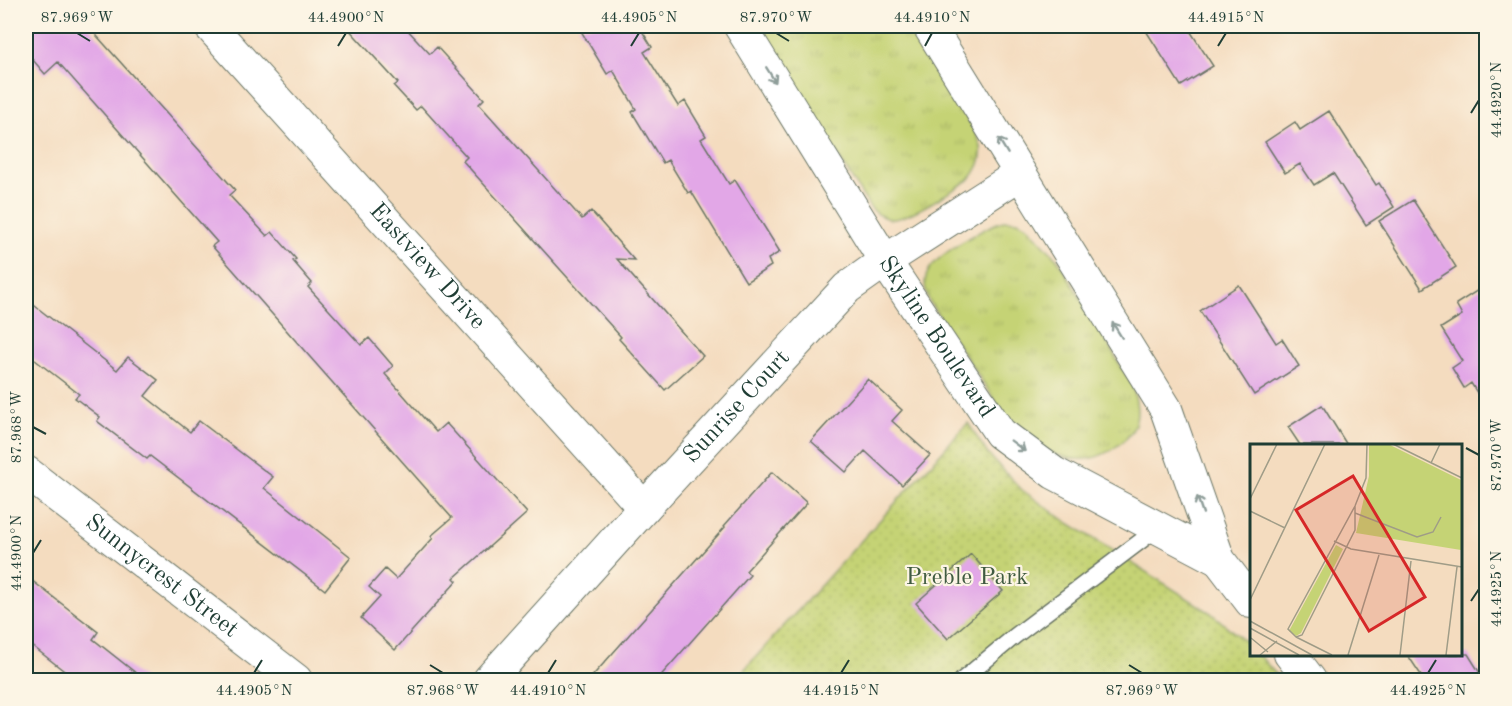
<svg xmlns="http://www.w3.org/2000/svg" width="1512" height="706" viewBox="0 0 1512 706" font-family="'Old Standard TT',serif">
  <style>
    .grass { fill: url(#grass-tufts); stroke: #728854; stroke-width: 1.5 }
    .park { fill: url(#park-dots); stroke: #728854; stroke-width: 1.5 }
    .building { fill: #e2a7e7 }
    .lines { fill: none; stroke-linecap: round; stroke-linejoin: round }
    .service-casing { stroke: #6a7565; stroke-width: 18 }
    .minor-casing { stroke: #6a7565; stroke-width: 34 }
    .service { stroke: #fff; stroke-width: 15 }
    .minor { stroke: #fff; stroke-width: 32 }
    .oneway { stroke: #8f9e9a }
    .ticks { fill: none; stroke: #1f3d34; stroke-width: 2 }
    .labels { text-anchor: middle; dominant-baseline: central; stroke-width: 4.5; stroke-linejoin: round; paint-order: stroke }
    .street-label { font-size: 24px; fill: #1f3d34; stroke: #fcf5e5 }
    .park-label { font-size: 24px; fill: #405b41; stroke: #fcf5e5 }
    .inset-road { fill: none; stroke: #9f9c87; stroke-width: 1.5 }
    .view { fill: #d62828; fill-opacity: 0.15; stroke: #d62828; stroke-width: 3 }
    .inset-edge { fill: none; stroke: #1f3d34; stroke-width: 3 }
    .neatline { fill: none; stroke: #1f3d34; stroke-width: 2 }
    .ticks-label { font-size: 15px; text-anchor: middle; fill: #1f3d34 }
  </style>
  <defs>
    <pattern id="grass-tufts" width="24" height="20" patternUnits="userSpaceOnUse" patternTransform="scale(1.5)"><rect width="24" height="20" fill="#c5d375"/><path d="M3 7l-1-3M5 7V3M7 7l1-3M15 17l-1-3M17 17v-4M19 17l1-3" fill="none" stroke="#a9b666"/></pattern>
    <pattern id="park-dots" width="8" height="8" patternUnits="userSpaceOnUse" patternTransform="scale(1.5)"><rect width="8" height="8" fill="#c5d375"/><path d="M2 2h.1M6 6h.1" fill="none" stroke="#a9b666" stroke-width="1.8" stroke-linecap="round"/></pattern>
  </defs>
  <rect width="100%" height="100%" fill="#fcf5e5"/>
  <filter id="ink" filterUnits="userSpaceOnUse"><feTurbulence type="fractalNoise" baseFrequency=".0167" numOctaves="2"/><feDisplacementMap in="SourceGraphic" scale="12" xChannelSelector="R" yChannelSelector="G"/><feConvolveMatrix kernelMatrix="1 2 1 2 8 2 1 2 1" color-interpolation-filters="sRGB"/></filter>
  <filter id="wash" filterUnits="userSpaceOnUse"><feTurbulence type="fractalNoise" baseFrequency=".008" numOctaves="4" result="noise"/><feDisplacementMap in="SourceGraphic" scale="24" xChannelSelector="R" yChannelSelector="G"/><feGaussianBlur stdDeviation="1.35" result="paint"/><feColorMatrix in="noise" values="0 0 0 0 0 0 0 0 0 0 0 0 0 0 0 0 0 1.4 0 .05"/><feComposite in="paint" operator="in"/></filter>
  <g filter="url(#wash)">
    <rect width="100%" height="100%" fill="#f4dcbf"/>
    <path class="grass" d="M758 26H912C930 55 949 83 965 113 970 124 978 135 981 147 983 160 977 171 969 180 952 190 911 218 893 219 883 219 876 213 869 206Z
      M1006 220 1018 221 1027 226 1058 260 1132 385C1139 407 1141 428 1121 443 1092 466 1068 463 1037 445 1031 442 1023 439 1018 434 1007 424 1000 407 992 396 971 364 950 333 929 301 926 292 923 283 927 274 934 255 987 226 1006 220Z"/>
    <path class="park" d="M968 423 987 453 1022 490 1067 522 1211 613 1250 646 1251 654H1258L1281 680H735Z"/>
    <g id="blocks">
      <path class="building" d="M26 26H88L235 190 229 195 267 236 272 232 296 259 293 261 312 283 308 287 361 345 369 338 393 366 385 374 436 432 446 423 527 513 454 578 457 581 395 650 361 618 380 597 369 587 385 569 396 579 433 538 431 536 452 518 212 246 217 242 58 62 45 74 26 52Z
        M346 26H404L430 54 437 47 484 99 479 104 582 219 591 211 634 260 617 259 703 356 665 390 619 339 621 337 463 161 467 157 421 106 416 110 394 86 398 83Z
        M578 26H639L652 47 644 52 678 106 685 101 706 136 701 139 729 184 735 180 780 252 768 259 771 266 746 282 691 191 688 193 668 160 663 163 632 112 636 109 613 70 607 74Z
        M1143 26H1187L1213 66 1181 86Z
        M1329 111 1376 185 1379 183 1394 207 1366 225 1333 173 1314 185 1300 164 1285 173 1265 142 1295 122 1300 130Z
        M1413 200 1456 267 1422 289 1379 221Z
        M1239 285 1276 343 1282 339 1299 366 1254 395 1200 311Z
        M1486 285V407L1471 383 1464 388 1452 368 1462 361 1441 328 1462 315 1456 304Z
        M26 299 117 370 128 357 158 380 145 396 190 432 199 421 273 477 264 488 351 557 325 590 150 456 147 459 97 421 100 417 75 398 79 394 26 353Z
        M868 379 902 410 892 421 930 455 902 485 865 451 846 472 811 441Z
        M1322 405 1347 445H1300L1288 427Z
        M772 472 807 503 746 571 750 575 656 681H588L725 527 724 526Z
        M971 554 1003 591 948 639 916 603Z
        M26 576 98 632 93 639 146 681H77L26 641Z
        M1407 654H1468L1485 681H1425Z"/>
    </g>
  </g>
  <g filter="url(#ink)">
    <use href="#blocks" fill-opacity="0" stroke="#6a7565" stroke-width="1.5"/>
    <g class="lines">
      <g class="service-casing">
        <path id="service" d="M962 680 1015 636 1158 528"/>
      </g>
      <g class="minor-casing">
        <g id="minor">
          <path id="s1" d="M210 26 644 508"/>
          <path id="s2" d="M740 26 885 261 1000 433 1054 473 1219 560"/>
          <path d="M929 26 1166 409 1219 560 1251 602"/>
          <path id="s3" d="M26 472 296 680"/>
          <path d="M1290 654 1310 680"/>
          <path id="s4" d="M489 680 644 508 847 288 885 261 1020 174"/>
        </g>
      </g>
      <use href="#service" class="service"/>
      <use href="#minor" class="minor"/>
    </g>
    <defs><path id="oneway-shaft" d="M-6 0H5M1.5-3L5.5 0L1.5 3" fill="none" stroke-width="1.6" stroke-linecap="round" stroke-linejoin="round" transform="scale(1.5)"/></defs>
    <g class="oneway">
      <use href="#oneway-shaft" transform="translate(771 75) rotate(58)"/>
      <use href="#oneway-shaft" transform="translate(1003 146) rotate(-121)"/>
      <use href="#oneway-shaft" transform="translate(1117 330) rotate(-122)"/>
      <use href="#oneway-shaft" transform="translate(1018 446) rotate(37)"/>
      <use href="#oneway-shaft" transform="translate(1200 505) rotate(-109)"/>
    </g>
  </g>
  <path class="ticks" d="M77 33 90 41M776 33 789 41M338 46 346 33M631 46 639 33M925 46 932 33M1218 46 1226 33M1471 113 1479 100M33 427 46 434M1466 448 1479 455M33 553 41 540M1471 601 1479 589M430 665 443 673M1129 665 1142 673M254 673 262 660M548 673 556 660M841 673 849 660M1428 673 1436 660"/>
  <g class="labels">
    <g class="street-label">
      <text stroke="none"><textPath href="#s1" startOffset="324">Eastview Drive</textPath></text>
      <text stroke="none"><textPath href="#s2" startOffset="368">Skyline Boulevard</textPath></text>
      <text stroke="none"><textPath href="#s4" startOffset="369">Sunrise Court</textPath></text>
      <text stroke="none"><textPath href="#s3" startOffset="171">Sunnycrest Street</textPath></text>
    </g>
    <g class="park-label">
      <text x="967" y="578">Preble Park</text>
    </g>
  </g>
  <g transform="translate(1250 444)">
    <rect width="212" height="212" fill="#f4dcbf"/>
    <path d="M86 101 93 105 51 189 46 192 39 187Z" fill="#c5d375"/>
    <path d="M119 0H138L211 36V106L106 89 119 32Z" fill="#c5d375"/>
    <path class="inset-road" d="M143 0 212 34M181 19 190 0M0 55 27 0M105 62V86L52 191 46 193 38 185 105 62 116 34 117 0M0 67 35 84M105 69 167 93 183 88 191 73M84 97 101 105 212 123M0 156 75 0M0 177 62 211M0 184 49 211M46 193 82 211M1 194 18 208M10 211 27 197M98 211 129 111M150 211 161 117M196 211 207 123"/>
    <path class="view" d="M103 32 175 153 119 187 46 66Z"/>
    <rect width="212" height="212" class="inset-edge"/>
  </g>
  <rect width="1512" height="706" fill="none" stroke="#fcf5e5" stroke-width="66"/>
  <rect x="33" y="33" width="1446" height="640" class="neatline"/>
  <g class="ticks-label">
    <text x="77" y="22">87.969°W</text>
    <text x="346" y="22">44.4900°N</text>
    <text x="639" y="22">44.4905°N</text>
    <text x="776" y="22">87.970°W</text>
    <text x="932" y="22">44.4910°N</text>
    <text x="1226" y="22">44.4915°N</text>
    <text transform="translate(1496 100) rotate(-90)" y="5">44.4920°N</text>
    <text transform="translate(16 427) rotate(-90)" y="5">87.968°W</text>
    <text transform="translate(1496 455) rotate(-90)" y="5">87.970°W</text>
    <text transform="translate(16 553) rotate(-90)" y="5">44.4900°N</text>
    <text transform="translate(1496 589) rotate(-90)" y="5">44.4925°N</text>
    <text x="254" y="695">44.4905°N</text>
    <text x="443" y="695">87.968°W</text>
    <text x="548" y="695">44.4910°N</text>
    <text x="841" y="695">44.4915°N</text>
    <text x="1142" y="695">87.969°W</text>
    <text x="1428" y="695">44.4925°N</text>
  </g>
</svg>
